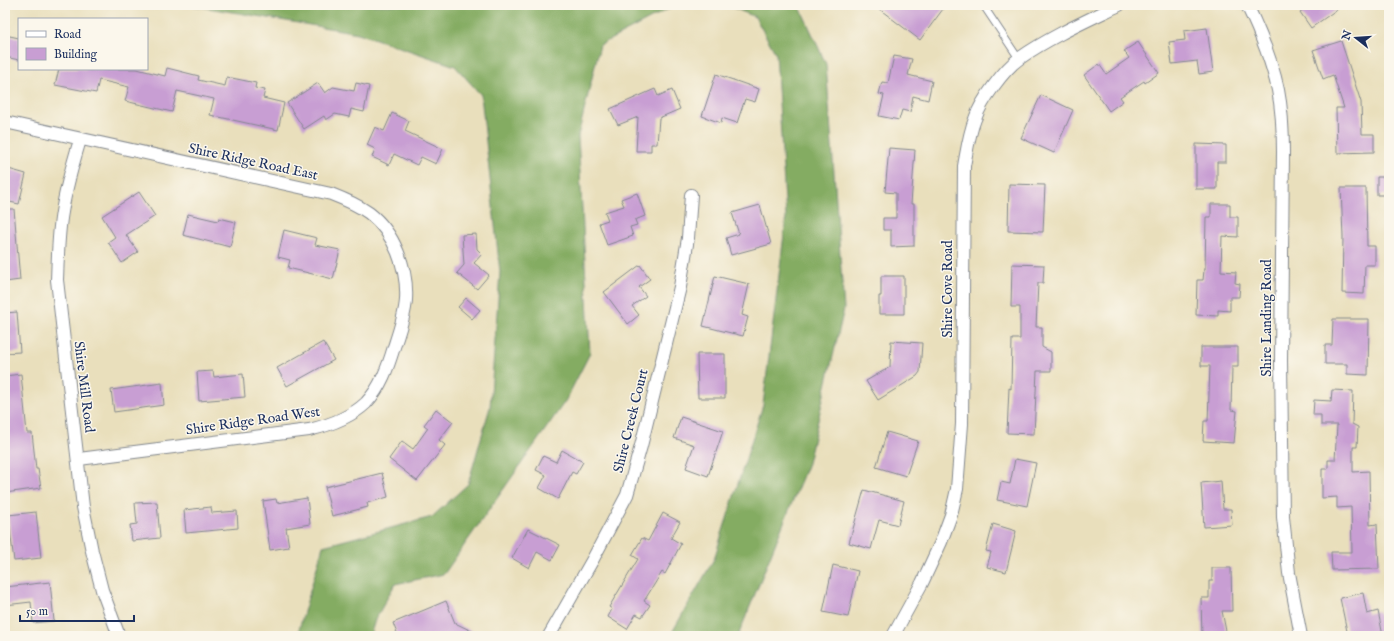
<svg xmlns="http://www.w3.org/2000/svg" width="1394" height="641" viewBox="0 0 1394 641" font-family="'IM FELL English',serif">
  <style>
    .forest { fill: #84ac62; stroke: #506e60 }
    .building { fill: #c89ed3 }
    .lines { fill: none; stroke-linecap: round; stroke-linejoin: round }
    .service-casing { stroke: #82878d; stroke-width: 8 }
    .minor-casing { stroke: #82878d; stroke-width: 14 }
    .service { stroke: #fff; stroke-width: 6 }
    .minor { stroke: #fff; stroke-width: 12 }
    .labels { text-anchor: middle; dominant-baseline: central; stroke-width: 3; stroke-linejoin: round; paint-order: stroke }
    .street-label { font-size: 14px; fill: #1b2f5e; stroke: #fbf7ec }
  </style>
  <rect width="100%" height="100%" fill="#fbf7ec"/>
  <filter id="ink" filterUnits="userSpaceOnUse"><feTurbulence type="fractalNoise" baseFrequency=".025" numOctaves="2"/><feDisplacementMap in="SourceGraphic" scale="8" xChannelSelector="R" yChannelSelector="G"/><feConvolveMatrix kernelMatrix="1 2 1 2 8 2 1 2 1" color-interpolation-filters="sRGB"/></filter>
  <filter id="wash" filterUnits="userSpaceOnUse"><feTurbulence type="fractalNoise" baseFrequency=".012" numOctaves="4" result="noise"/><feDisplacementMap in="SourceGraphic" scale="16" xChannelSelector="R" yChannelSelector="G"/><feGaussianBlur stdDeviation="0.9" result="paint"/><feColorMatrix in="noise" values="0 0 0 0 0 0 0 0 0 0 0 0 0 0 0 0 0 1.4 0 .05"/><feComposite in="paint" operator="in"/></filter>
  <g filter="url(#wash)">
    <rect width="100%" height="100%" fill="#e9dfbc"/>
    <path class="forest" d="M190 5H676L600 45 578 136 590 353 566 400 444 574 395 584 375 620 370 636H297L323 546 432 517 468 484 490 407 500 272 481 95 455 66 358 33Z
      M727 5H799L826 64 844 309 808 463 738 636H670L714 559 763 405 786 218 776 54 755 17Z"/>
    <g id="blocks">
      <path class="building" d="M874 5H946L920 40Z
        M1309 5H1343L1311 28 1300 12Z
        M1207 28 1213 72 1199 74 1197 61 1172 64 1169 42 1185 40 1184 31Z
        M5 35 19 38V60L5 57Z
        M1341 41 1361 102 1362 134H1374V152L1337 153 1336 108H1344L1333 75 1323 79 1313 50Z
        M1138 42 1159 73 1145 83 1144 81 1120 97 1123 101 1109 111 1084 75 1099 64 1106 74 1129 58 1124 51Z
        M894 56 912 59 908 75 932 81 928 100 913 96 910 112 902 110 899 120 879 116 884 95 879 94 882 82 888 83Z
        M167 68 199 76 198 80 225 86 227 77 256 83 255 88 265 90 263 98 284 103 278 130 210 115 214 99 177 91 172 112 125 101 129 87 99 80 96 93 55 85 59 69H137L165 76Z
        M716 74 759 89 755 102 745 99 737 123 722 118 721 123 702 116Z
        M318 83 325 93 333 87 354 91 356 83 369 86 364 112 351 109 349 117 335 114 326 120 324 116 304 129 287 103Z
        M655 89 658 96 672 90 680 109 659 118 657 144H651V151H636L638 117 618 125 610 109Z
        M1041 95 1073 110 1054 153 1021 138Z
        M392 113 409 121 405 131 443 149 436 164 421 157 417 165 394 154 389 165 372 157 375 149 367 145 375 127 384 131Z
        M1196 144 1226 145V162H1217V189H1196Z
        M889 148 915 150 911 204H914V246L891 247V230H883V218H896V193L885 192Z
        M5 168 26 174 19 204 5 201Z
        M1377 177H1389V195H1377Z
        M1009 184 1045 185 1043 232 1008 231Z
        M1341 188H1366L1367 246H1375V265H1365L1364 294 1342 293 1343 237Z
        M139 192 155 216 126 235 138 252 122 263 108 242 115 237 102 216Z
        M637 193 645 216 635 220 637 225 630 227 633 236 607 245 599 223 608 220 605 212 624 206 621 199Z
        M1211 204H1230V217H1238V237L1222 236 1221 271 1236 272 1235 283 1240 284 1239 297H1230V311L1218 310V316L1196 315 1197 280H1203L1204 270H1205L1206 217H1211Z
        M760 205 771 244 731 255 726 238 739 234 732 213Z
        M5 209H14L20 280 5 282Z
        M188 214 218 221 219 218 236 222 230 247 183 235Z
        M284 230 317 238 315 245 340 250 333 279 288 268 290 260 278 257Z
        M476 234 477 249 482 254 474 263 489 275 477 289 457 273 464 265 462 235Z
        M1012 264 1044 265 1043 283H1038L1036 327H1042V347L1051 352V371H1037L1034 434 1007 433 1009 388 1011 389 1012 339H1020V307H1011Z
        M640 265 650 279 639 287 646 296 632 306 639 315 628 324 604 292Z
        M715 276 749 284 742 315 748 317 743 336 703 326Z
        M881 276H904V314H879V296H881Z
        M466 298 480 310 472 319 458 307Z
        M17 312 20 352 5 353V313Z
        M1333 319H1369L1368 375 1347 374V364H1325V345H1332Z
        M891 341 922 343 920 372 917 376 878 400 866 381 890 367Z
        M323 342 334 360 287 386 277 368Z
        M1201 347H1238V367H1232L1231 410 1237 411 1234 443 1203 441 1204 421H1208L1210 366H1201Z
        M697 354H725V398H698Z
        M213 371 214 377 243 374 245 397 199 401 197 372Z
        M21 374 27 433H32L36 469H38L41 488 5 493V376Z
        M162 383 164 405 114 412 111 390Z
        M1332 390 1353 391 1352 424 1358 427 1357 447H1353V472L1369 471 1370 525 1377 524 1379 569 1332 570 1331 552H1352L1351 507 1337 508V497L1322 498V469H1328V460H1335L1337 425H1321V415H1313L1314 400 1331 401Z
        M436 409 453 422 439 440 445 445 417 481 389 459 402 441 413 449 428 428 424 425Z
        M681 417 723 431 708 476 686 468 694 445 674 438Z
        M887 432 918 441 906 476 876 467Z
        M562 450 583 462 576 474 572 472 558 499 539 488 546 475 536 470 543 456 556 462Z
        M1015 459 1036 463 1027 506 997 500 1001 482 1010 484Z
        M382 473 388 497 367 503 368 507 332 516 325 487Z
        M1221 481 1223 509H1231L1232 525 1204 527 1201 483Z
        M864 490 904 501 898 525 879 520 871 549 849 543Z
        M307 498 310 524 286 528 289 547 270 550 263 501 276 499 277 503Z
        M157 502 160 538 132 541 130 525 137 524 135 503Z
        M211 507 212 513 237 511 238 528 186 533 184 510Z
        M36 512 41 558 14 561 8 515Z
        M663 513 680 522 671 538 681 544 665 574 662 572 644 601 650 605 642 617 636 614 627 629 608 617 612 609 609 607 638 559 632 555 642 538 648 541Z
        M993 524 1016 531 1006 572 987 567 991 552 986 551Z
        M528 529 560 545 552 560 537 552 529 568 512 558Z
        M833 565 858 571 848 617 823 612Z
        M1212 568H1231L1232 611H1222L1227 636H1202L1201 598H1209V581H1212Z
        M50 582 54 621 33 623 31 602 5 605V587Z
        M1363 593 1367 614 1378 611 1383 636H1348L1340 598Z
        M446 601 455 623 482 636H398L393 623Z"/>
    </g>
  </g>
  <g filter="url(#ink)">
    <use href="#blocks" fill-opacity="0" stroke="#82878d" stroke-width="1"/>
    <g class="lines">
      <g class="service-casing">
        <path id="service" d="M983 5 1019 59"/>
      </g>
      <g class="minor-casing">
        <path id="minor" d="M1247 5C1260 32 1272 61 1278 90 1282 110 1283 131 1283 152L1281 360 1283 517 1289 573 1301 636
          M5 122 331 194C344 199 358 205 369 213 394 232 408 269 406 300 405 315 399 332 394 347 388 367 381 387 366 403 350 418 330 425 309 430L79 459
          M80 140C73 163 66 187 62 212 58 234 58 257 57 280L83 507 92 551 102 590 119 636
          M549 636 593 559 627 495 641 446 680 287 688 238 691 195
          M893 636 922 583 941 542 951 515 957 489 962 424 964 166C967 150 969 134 975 119 981 101 1004 69 1020 58 1050 37 1086 21 1119 5"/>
      </g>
      <use href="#service" class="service"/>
      <use href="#minor" class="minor"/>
    </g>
  </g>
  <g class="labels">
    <g class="street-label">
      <text transform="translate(253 162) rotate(12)">Shire Ridge Road East</text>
      <text transform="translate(948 289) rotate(-90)">Shire Cove Road</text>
      <text transform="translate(1267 318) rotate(-90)">Shire Landing Road</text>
      <text transform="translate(84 387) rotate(83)">Shire Mill Road</text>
      <text transform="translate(253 421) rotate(-8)">Shire Ridge Road West</text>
      <text transform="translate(631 421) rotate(-76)">Shire Creek Court</text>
    </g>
  </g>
  <rect width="1394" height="641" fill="none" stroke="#fbf7ec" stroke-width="20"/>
  <rect x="18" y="18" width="130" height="52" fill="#fbf7ec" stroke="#a1a7b3"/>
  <rect x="26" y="31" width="20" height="6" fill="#ffffff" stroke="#a1a7b3"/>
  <text x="54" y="38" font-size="12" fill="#1b2f5e">Road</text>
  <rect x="26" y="48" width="20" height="12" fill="#c89ed3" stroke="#a1a7b3"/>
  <text x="54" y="58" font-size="12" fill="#1b2f5e">Building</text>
  <g transform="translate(1356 38) rotate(287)" stroke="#fbf7ec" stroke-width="3" paint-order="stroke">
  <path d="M0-3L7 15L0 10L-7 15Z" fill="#1b2f5e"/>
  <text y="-6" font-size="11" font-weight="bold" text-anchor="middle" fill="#1b2f5e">N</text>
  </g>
  <path d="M20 615v6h114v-6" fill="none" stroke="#1b2f5e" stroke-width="2"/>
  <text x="26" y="615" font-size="12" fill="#1b2f5e" stroke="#fbf7ec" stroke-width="3" paint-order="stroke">50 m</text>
</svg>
